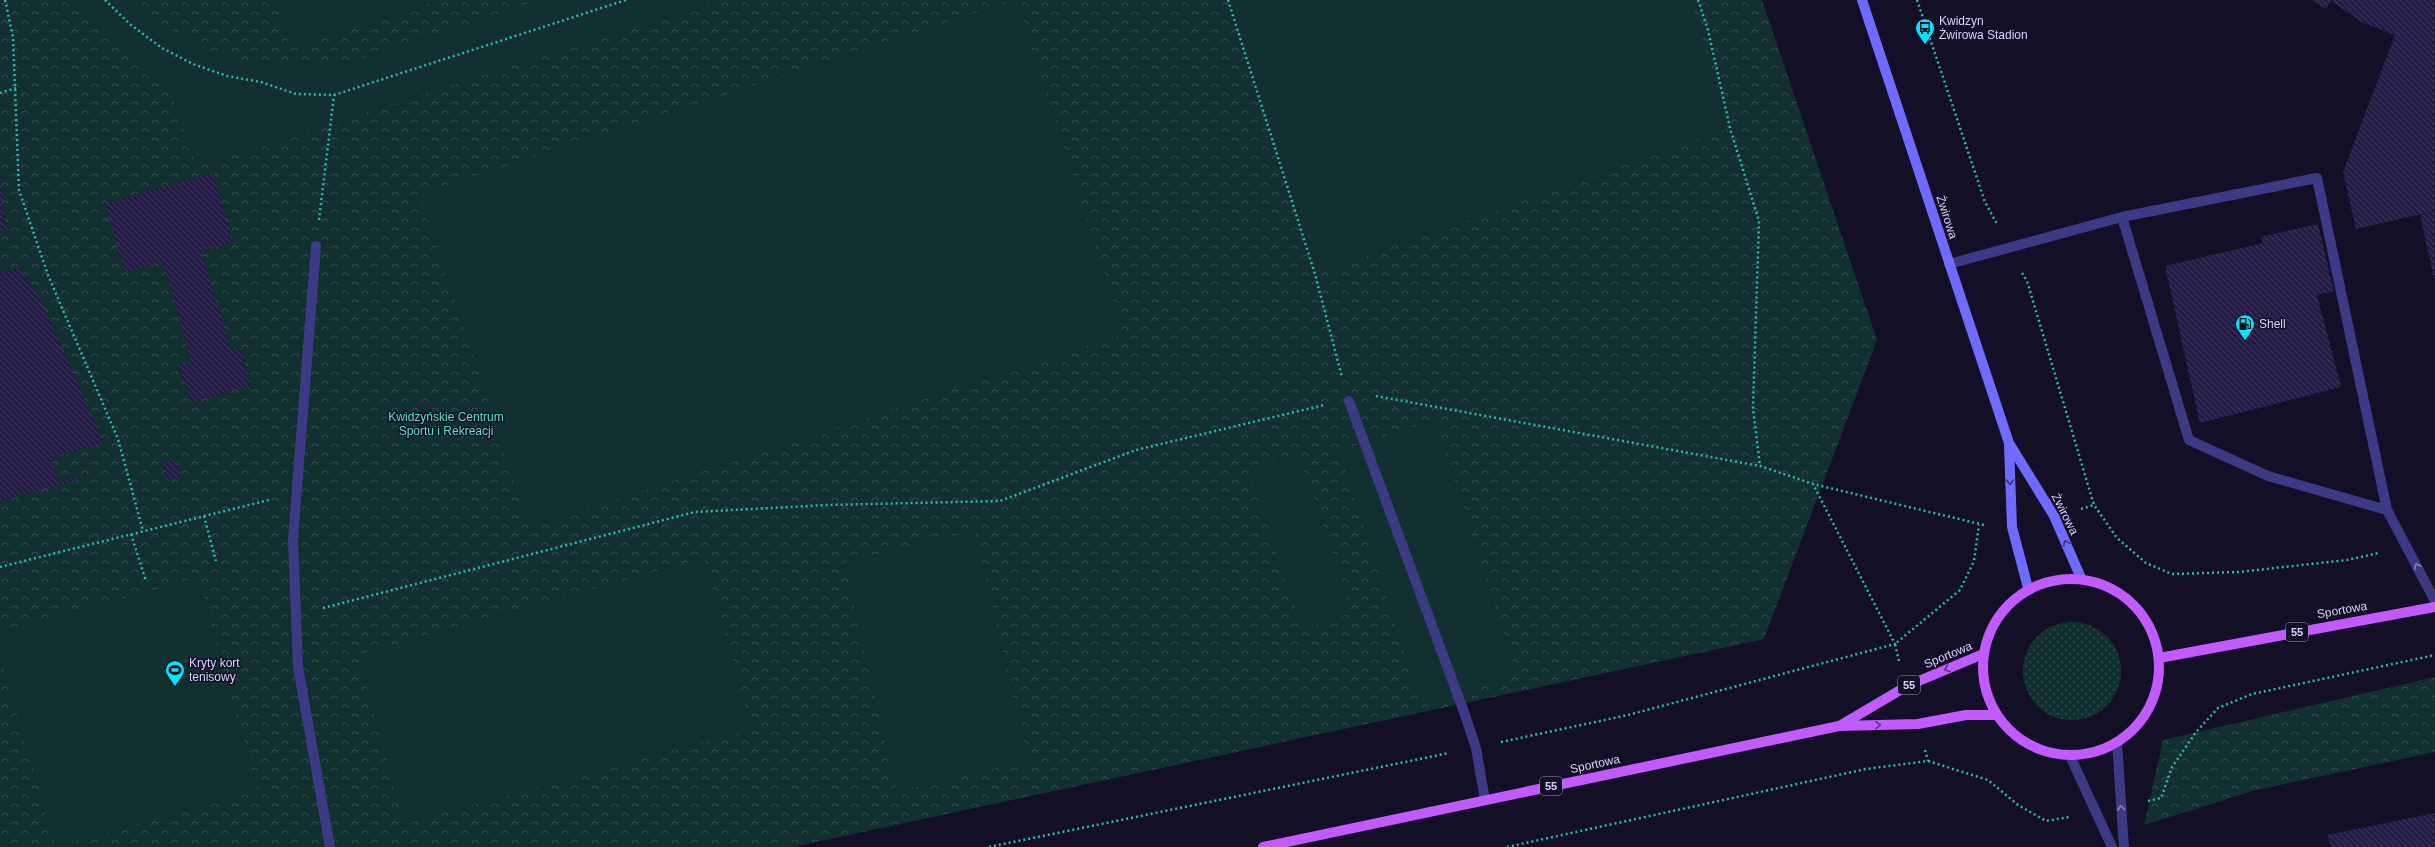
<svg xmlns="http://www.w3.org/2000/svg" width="2435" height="847" viewBox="0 0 2435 847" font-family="Helvetica,sans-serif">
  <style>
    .grass { fill: url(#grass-dots) }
    .forest { fill: url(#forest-crowns) }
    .pitch { fill: #12302f }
    .building { fill: url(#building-back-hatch) }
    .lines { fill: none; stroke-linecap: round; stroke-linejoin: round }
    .path { stroke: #2fb8b0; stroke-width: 2.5; stroke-dasharray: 2 3; stroke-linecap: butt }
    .lane { stroke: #3d3a85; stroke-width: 10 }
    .street { stroke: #3d3a85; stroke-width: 10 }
    .secondary { stroke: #6f6bff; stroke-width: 10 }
    .primary { stroke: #c25bff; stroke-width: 10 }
    .oneway { stroke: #38347d }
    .oneway2 { stroke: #837fbc }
    .oneway3 { stroke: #623188 }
    .labels { text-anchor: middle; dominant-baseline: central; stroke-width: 3; stroke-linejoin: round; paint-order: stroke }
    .shield { fill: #130f26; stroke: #9e99be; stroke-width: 1 }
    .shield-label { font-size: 11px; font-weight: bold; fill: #d9d4ff }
    .poi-label { font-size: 12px; fill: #d9d4ff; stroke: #130f26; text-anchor: start }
    .street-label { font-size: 12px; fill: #d9d4ff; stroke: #130f26 }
    .park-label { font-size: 12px; fill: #5fe0c0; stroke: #130f26 }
  </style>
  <defs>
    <pattern id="grass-dots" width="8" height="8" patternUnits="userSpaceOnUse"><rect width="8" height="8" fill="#12302f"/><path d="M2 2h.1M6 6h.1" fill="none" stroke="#344d4e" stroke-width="1.8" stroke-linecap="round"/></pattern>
    <pattern id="forest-crowns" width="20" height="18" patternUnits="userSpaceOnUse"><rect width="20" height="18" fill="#12302f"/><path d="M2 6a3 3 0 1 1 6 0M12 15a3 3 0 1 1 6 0" fill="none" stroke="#344d4e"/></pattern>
    <pattern id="building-back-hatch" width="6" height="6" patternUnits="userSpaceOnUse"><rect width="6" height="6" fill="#241b47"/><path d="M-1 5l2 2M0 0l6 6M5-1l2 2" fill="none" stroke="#433b63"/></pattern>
  </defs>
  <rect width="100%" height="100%" fill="#130f26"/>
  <path class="grass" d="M2023 671a49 49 0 1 1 98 0a49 49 0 1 1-98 0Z"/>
  <path class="forest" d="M0 0H1762L1877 340 1764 639 793 847H0Z
    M2435 677V752L2256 790 2144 825 2163 740Z"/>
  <path class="pitch" d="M75 0H134L150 16 205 50 261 66 361 59 540 0H722L196 166 167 80 132 61 80 8Z
    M274 0H440L290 49Z
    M1016 0 1124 334 529 528 420 194Z
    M1228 0H1690L1730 128 1315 274Z
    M1435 420 1517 675 1421 705 1339 451Z
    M1299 454 1352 613 1303 630 1249 471Z
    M975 531 1028 761 897 791 844 562Z
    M704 558 752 729 404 824 358 655Z
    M198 578 258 791 56 847 0 657V632Z"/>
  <path class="building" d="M2311 0H2435V211L2356 229 2343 172 2395 35 2361 22 2331 1 2326 9Z
    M213 173 233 242 201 251 231 350 241 347 251 385 190 403 179 365 191 361 163 262 125 273 105 204Z
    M0 182 5 201 1 202 8 230 0 232Z
    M2435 211V278H2434L2420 215Z
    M2318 224 2334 291 2317 295 2341 387 2200 423 2165 266 2263 243 2261 237Z
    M19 268 41 300 104 443 51 458 58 482 81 476 82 479 0 501V273Z
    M176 460 181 478 167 481 162 463Z
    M2435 813V847H2331L2327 835Z"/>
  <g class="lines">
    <path class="path" d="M5 0 13 37 19 190 48 275 118 439 143 531
      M105 0 131 25 162 48 193 64 227 76 261 82 296 94 334 95 626 0
      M1228 0 1315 274 1342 377
      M1698 0 1708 30 1730 128 1759 221 1753 408 1760 466
      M1917 0 1985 202 1997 224
      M0 93 16 88
      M319 220 334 95
      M2022 273 2027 281 2094 505 2117 538 2146 563 2172 574 2239 572 2347 560 2379 553
      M1376 396 1760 466 1813 484 1984 525
      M2081 509 2094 505
      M204 516 216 561
      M131 534 146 581
      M0 567 269 500
      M323 608 695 512 827 505 1000 501 1136 450 1324 405
      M1899 661 1895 644 1960 590 1974 561 1979 525
      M1501 742 1628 715 1895 644 1813 484
      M1925 750 1928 761
      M2148 801 2161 798 2172 767 2197 731 2218 708 2252 694 2435 655
      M989 847 1449 753
      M1507 847 1866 769 1928 761 1988 780 2018 805 2046 821 2069 817"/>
    <path class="lane" d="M2122 217 2317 178 2387 510 2435 601
      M316 246 293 539 298 667 330 847
      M1949 264 2122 217 2189 440 2268 476 2387 510
      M1349 401 1464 712 1476 748 1485 800"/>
    <path class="street" d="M2117 743 2124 847
      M2070 756 2112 847"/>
    <path class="secondary" d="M1862 0 2009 443 2054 516 2081 578
      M2009 445 2012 527 2028 588"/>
    <path class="primary" d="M1983 667a88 88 0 1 1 176 0a88 88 0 1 1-176 0Z
      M2159 658 2435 607
      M1841 725 1907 686 1983 654
      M1263 847 1839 726 1918 724 1966 715H1996"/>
  </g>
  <defs><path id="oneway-chevron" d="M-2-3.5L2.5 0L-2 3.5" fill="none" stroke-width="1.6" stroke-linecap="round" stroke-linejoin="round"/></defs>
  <g class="oneway">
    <use href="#oneway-chevron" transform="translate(2010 482) rotate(88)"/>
    <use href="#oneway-chevron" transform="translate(2066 543) rotate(-114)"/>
  </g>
  <g class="oneway2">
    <use href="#oneway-chevron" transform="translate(2417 566) rotate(-118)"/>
    <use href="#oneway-chevron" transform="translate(2121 808) rotate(-94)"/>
  </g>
  <g class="oneway3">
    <use href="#oneway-chevron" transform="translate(1947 669) rotate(157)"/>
    <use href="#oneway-chevron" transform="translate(1878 725) rotate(-1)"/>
  </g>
  <defs>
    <g id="bus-pin" transform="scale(1)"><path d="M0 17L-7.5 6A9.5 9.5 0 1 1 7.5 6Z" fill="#00e5ff" stroke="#130f26"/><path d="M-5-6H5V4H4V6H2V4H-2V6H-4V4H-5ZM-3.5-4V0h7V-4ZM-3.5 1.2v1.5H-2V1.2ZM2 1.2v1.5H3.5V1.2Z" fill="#111"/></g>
    <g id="fuel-pin" transform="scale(1)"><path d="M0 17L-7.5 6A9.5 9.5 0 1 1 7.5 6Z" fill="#00e5ff" stroke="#130f26"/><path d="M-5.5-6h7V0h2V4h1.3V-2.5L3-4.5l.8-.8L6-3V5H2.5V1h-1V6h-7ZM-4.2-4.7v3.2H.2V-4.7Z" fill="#111"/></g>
    <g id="stadium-pin" transform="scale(1)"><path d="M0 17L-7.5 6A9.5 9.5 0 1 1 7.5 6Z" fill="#00e5ff" stroke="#130f26"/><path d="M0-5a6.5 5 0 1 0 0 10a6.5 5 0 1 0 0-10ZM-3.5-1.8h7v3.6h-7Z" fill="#111"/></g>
  </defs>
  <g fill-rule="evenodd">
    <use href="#bus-pin" x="1925" y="28"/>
    <use href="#fuel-pin" x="2245" y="324"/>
    <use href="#stadium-pin" x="175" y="670"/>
  </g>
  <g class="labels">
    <g class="shield">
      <rect x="2286" y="623" width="22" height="18" rx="3"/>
      <rect x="1898" y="676" width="22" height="18" rx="3"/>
      <rect x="1540" y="777" width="22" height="18" rx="3"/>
    </g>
    <g class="shield-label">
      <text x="2297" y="632">55</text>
      <text x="1909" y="685">55</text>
      <text x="1551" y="786">55</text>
    </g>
    <g class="poi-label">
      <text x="1939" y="21">Kwidzyn<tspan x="1939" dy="14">Żwirowa Stadion</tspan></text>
      <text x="2259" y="324">Shell</text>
      <text x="189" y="663">Kryty kort<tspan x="189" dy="14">tenisowy</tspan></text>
    </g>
    <g class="street-label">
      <text transform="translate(1947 217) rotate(72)">Żwirowa</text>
      <text transform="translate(2065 514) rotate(63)">Żwirowa</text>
      <text transform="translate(2342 610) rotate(-10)">Sportowa</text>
      <text transform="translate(1948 655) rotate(-23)">Sportowa</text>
      <text transform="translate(1595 764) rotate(-12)">Sportowa</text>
    </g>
    <g class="park-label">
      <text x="446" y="417">Kwidzyńskie Centrum<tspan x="446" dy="14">Sportu i Rekreacji</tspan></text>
    </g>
  </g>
</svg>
